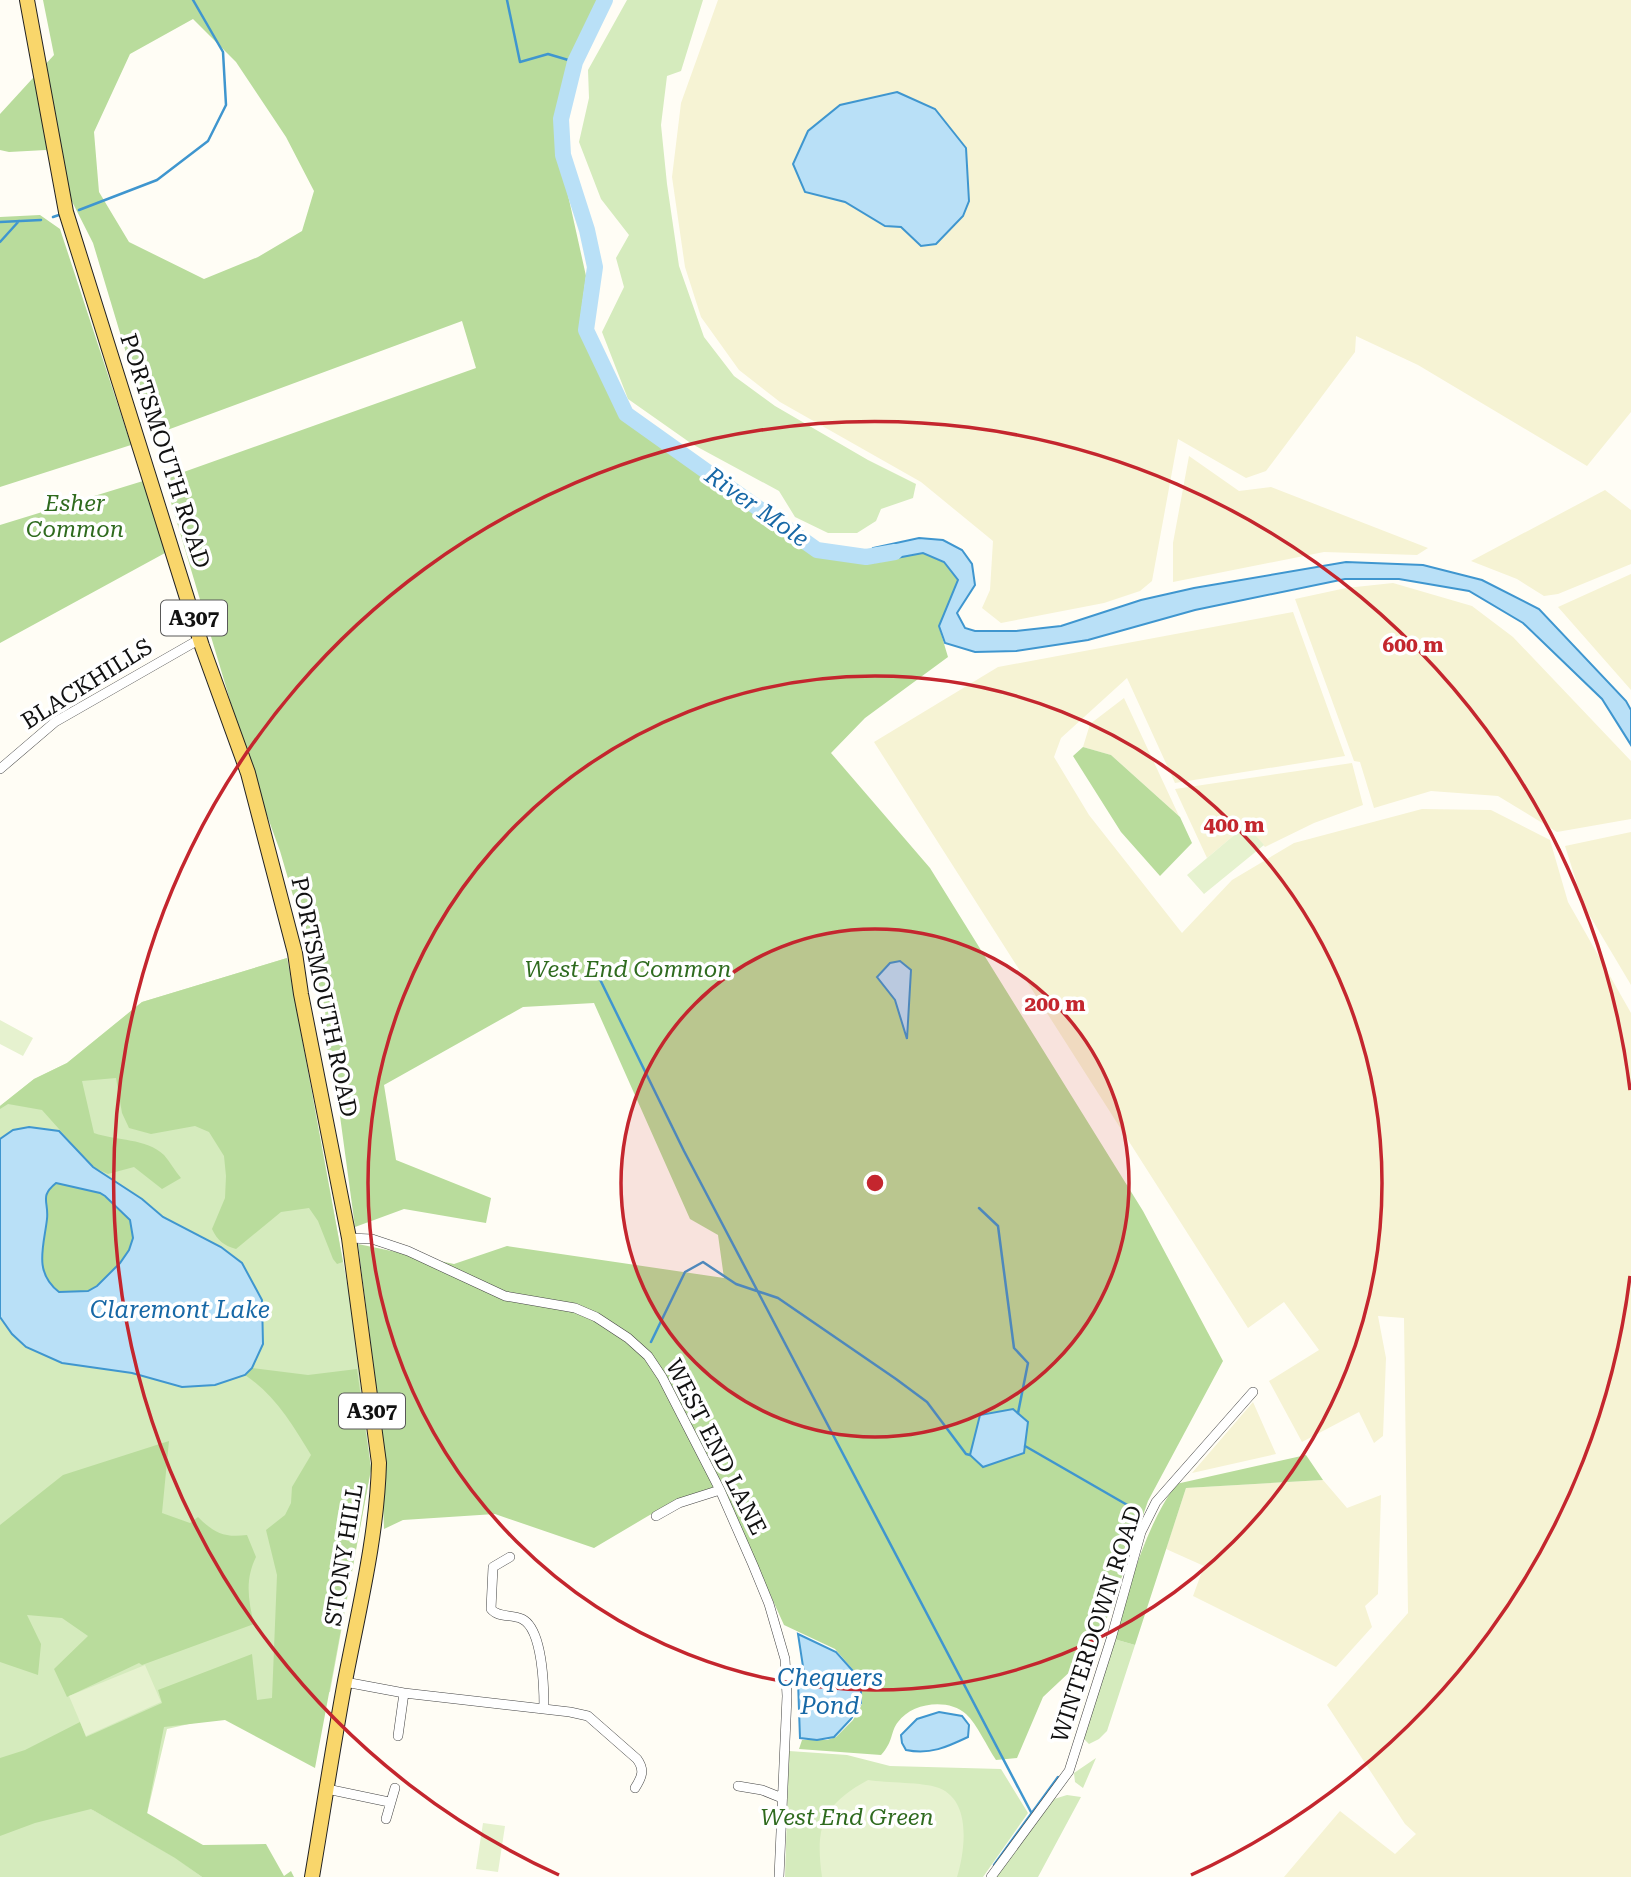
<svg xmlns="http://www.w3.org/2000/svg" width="1631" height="1877" viewBox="0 0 1631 1877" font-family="'Roboto Serif',serif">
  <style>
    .farmland { fill: #f6f3d4 }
    .green { fill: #d5ebbd }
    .forest { fill: #b9dc9c; fill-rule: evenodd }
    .pitch { fill: #e6f2cf }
    .water { fill: #b9e0f7; stroke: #3f96cf; stroke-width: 2; fill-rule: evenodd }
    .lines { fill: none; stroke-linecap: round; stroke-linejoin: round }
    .stream { stroke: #3f96cf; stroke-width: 2.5 }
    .river { stroke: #b9e0f7; stroke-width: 16 }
    .street-casing { stroke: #444; stroke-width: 10 }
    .primary-casing { stroke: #222; stroke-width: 16 }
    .street { stroke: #fff; stroke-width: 9 }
    .primary { stroke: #f9d66b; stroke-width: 14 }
    .ring { fill: none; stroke: #c4262e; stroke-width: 3.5 }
    .labels { text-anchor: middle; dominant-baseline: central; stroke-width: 7; stroke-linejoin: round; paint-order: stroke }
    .shield { fill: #fff; stroke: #585858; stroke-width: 2 }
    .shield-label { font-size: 21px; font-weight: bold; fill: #111 }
    .street-label { font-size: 23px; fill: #111; stroke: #fff }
    .park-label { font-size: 23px; font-style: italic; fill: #2f6b1f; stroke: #fff }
    .water-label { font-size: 24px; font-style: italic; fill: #1768a6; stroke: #fff }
    .centre { fill: #c4262e; stroke: #fff; stroke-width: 3.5 }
    .ring-label { font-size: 21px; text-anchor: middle; font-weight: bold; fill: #c4262e; stroke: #fff; stroke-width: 7; stroke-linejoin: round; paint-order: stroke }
  </style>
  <rect width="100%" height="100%" fill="#fffdf5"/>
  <path class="farmland" d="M718 0H1631V412L1587 466 1418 365 1356 336 1355 352 1266 471 1246 478 1178 439 1152 581 1140 591 1104 603 1001 623 982 608 990 590 993 541 921 482 780 402 739 370 701 317 685 267 672 177 681 103Z
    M1189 456 1239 491 1271 487 1428 548 1417 555 1324 552 1173 582V543Z
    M1605 490 1631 510V564L1558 594 1544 596 1517 579 1471 561Z
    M1631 574V690L1558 607Z
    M1393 583 1472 606 1513 637 1631 761V819L1557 832 1498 796 1431 791 1374 808 1360 762 1354 761 1295 599 1346 588Z
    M1293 612 1345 756 1175 783 1127 678 1061 738 1054 757 1089 815 1182 933 1232 880 1294 843 1422 809 1491 810 1550 840 1568 902 1631 1013V1877H1284L1340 1811 1395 1854 1416 1834 1405 1824 1327 1705 1408 1613 1404 1318 1378 1316 1386 1358 1383 1436 1374 1443 1359 1412 1302 1442 1269 1381 1319 1350 1284 1302 1248 1328 874 742 998 667Z
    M1124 698 1179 816 1111 755 1083 747 1090 724Z
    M1352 763 1363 805 1314 823 1265 847 1245 826 1207 858 1175 789Z
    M1631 832V985L1584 906 1565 846Z
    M1253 1402 1276 1454 1192 1473Z
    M1323 1480 1347 1508 1381 1495 1378 1594 1365 1606 1372 1627 1336 1667 1193 1596 1204 1566 1166 1549 1186 1488Z"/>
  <path class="green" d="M627 0H703L681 71 667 76 661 125 667 184 679 266 704 337 734 376 775 406 868 460 916 484 913 498 881 509 876 521 857 533H828L795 517 779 491 692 444 628 399 602 332 624 287 616 258 629 235 601 199 579 142 589 98 588 70Z
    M287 958 350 1299 371 1469 330 1692 167 1729 147 1814 93 1810 176 1858 202 1877H0V1106L34 1079 67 1063 142 1002Z
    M1114 1639 1135 1645 1107 1731 1099 1739 1089 1744 1083 1738Z
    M789 1751 847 1755 890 1766 1001 1769 1028 1813 983 1877H785Z
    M1096 1758 1083 1788 1075 1782 1074 1773Z
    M1067 1795 1081 1797 1038 1877H996L1054 1799Z"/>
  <path class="forest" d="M43 0H601L565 74 556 141 586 276 579 328 625 419 815 557 876 562 924 552 946 562 958 581 939 627 948 657 865 718 831 753 930 868 1143 1211 1223 1361 1148 1501 1110 1611 1092 1651 1043 1697 1017 1758 996 1760C987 1747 977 1724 966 1714 949 1698 912 1702 898 1722 890 1732 894 1741 881 1755L799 1749 802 1740H827L836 1737 853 1720 862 1704V1680L835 1649 784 1625 722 1488 670 1503 594 1548 495 1514 403 1520 384 1529 380 1416 358 1244 454 1264 507 1246 724 1278 718 1235 690 1219 594 1003 523 1007 384 1085 396 1160 491 1198 486 1223 404 1209 355 1227 340 1116 328 1060 325 1008 320 988 280 851 252 774 164 479 476 368 462 321 151 436 93 243 46 150 9 152 0 150V114L54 55ZM193 19 236 62 286 137 314 191 302 231 258 257 204 279 129 242 99 192 94 132 130 54Z
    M40 215 60 229 131 445 0 487V217Z
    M143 481 165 553 0 643V525Z
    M1083 747 1111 755 1180 817 1192 843 1160 876 1121 832 1073 756Z
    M287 958 343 1262 337 1264 333 1259 318 1221 309 1208 281 1212 236 1249C223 1245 218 1241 212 1229L225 1198 226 1176 224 1156 209 1132 195 1126 151 1134 129 1128 122 1113 116 1078 82 1081 94 1133C117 1141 146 1138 164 1155 170 1162 175 1171 181 1178L162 1189 134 1167 108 1174 93 1167 42 1110 8 1104 0 1109V1106L34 1079 67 1063 142 1002Z
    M56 1183 100 1193 105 1197 130 1220 133 1239 129 1250 120 1263 97 1286 88 1291 59 1292C33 1271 44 1246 47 1218 49 1201 39 1197 56 1183Z
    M252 1368 308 1375 357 1369 371 1469 315 1768 225 1720 164 1727 147 1813 203 1845 266 1844 284 1876 291 1871 294 1877H202L175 1858 91 1809 35 1823 0 1836V1758L25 1750 80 1722 86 1737 162 1703 158 1690 252 1654 257 1700 272 1698 277 1575 266 1530 285 1515 291 1503 292 1487 311 1455C293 1425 274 1394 245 1375Z
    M169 1441 162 1513 190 1523 198 1517C214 1533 224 1538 247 1535L256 1557C245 1579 248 1600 254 1624L142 1665 139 1663 67 1697 54 1669 88 1636 62 1618 27 1615 41 1644 38 1675 0 1662V1525L63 1475Z
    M1306 1455 1323 1480 1186 1488 1135 1645 1114 1639C1131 1583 1143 1532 1176 1484Z"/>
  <path class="pitch" d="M1246 825 1264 845 1204 894 1187 875Z
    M0 1020 33 1038 23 1056 0 1044Z
    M145 1665 161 1702 86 1736 69 1696Z
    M868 1780C886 1783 924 1782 939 1788 972 1801 965 1851 957 1877H822C815 1827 822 1805 868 1780Z
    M483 1823 505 1826 498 1872 476 1869Z"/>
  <path class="water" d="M897 92 935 109 966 148 969 201 963 216 936 244 921 246 901 227 885 226 845 202 805 192 793 164 808 131 840 105Z
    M919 538 943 540 962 550 972 564 975 585 957 613 965 628 975 631H1016L1061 626 1141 600 1194 588 1346 562 1423 565 1482 580 1539 609 1626 701 1631 710V745L1602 699 1523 623 1469 591 1399 579H1345L1195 610 1088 640 1016 651 975 652 945 643 939 626 958 580 944 562 923 553 875 562 873 548Z
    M900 961 911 970 907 1039 895 1000 877 977 890 963Z
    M29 1127 59 1131 93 1167 142 1199 163 1217 221 1247 242 1263 262 1300 263 1344 252 1368 245 1375 215 1385 182 1387 132 1373 62 1363 26 1347 12 1334 0 1317V1139L13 1130ZM56 1183 100 1193 105 1196 130 1220 133 1238 129 1250 120 1263 97 1286 88 1291 59 1292C33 1272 44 1246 47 1219 49 1201 39 1197 56 1183Z
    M1013 1409 1028 1422 1024 1453 983 1467 970 1455 980 1415Z
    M798 1634 836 1652 861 1680V1703L851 1719 834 1737 817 1740 800 1738 798 1681 804 1673Z
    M939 1712 962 1716 969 1725 968 1737C947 1747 930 1755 906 1750L902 1743 901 1735 917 1719Z"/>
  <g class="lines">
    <path class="stream" d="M507 0 520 62 548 54 575 62
      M79 210 157 180 208 141 226 105 223 52 193 0
      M53 217 59 215
      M0 222 41 220
      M0 242 19 221
      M591 961 684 1151 1031 1812
      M979 1208 998 1226 1014 1348 1028 1363 1018 1413
      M651 1342 685 1272 703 1262 736 1284 778 1298 896 1379 927 1402 966 1454 970 1455
      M1025 1446 1136 1510
      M994 1865 1058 1777"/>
    <path class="river" d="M605 0 575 62 561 119 563 155 587 230 595 267 586 330 626 414 817 550 866 557 895 552"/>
    <g class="street-casing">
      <path id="street" d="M0 769 55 722 200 639
        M349 1238 372 1239 408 1251 505 1296 575 1308 596 1317 628 1338 648 1356 662 1377 720 1490 753 1565 769 1604 785 1659 787 1696 779 1877
        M656 1516 679 1503 720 1490
        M510 1557 493 1567 491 1609C498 1618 512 1614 522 1619 543 1629 544 1689 544 1709
        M345 1682 404 1693 570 1712 588 1716 637 1759C645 1770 642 1777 635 1788
        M398 1736 404 1693
        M738 1786 762 1790 782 1798
        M327 1789 389 1802
        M386 1819 395 1788
        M991 1877 1069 1771 1111 1639 1141 1532 1156 1502 1253 1392"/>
    </g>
    <g class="primary-casing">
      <path id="primary" d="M27 0 66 212 202 646 248 773 295 953 301 994 349 1238 379 1463C377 1537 359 1608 345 1681 333 1746 323 1812 312 1877"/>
    </g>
    <use href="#street" class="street"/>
    <use href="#primary" class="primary"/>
  </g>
  <circle cx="875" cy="1183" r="254" fill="#c4262e" fill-opacity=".12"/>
  <g class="ring">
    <circle cx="875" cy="1183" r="254"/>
    <circle cx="875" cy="1183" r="507"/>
    <path d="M1630 1276A761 761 0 0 1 1191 1875M559 1875A761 761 0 1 1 1630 1090"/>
  </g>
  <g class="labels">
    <g class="shield">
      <rect x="161" y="600.5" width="66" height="35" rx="5"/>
      <rect x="339" y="1393.5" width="66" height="35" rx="5"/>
    </g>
    <g class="shield-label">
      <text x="194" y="618">A307</text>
      <text x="372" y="1411">A307</text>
    </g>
    <g class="street-label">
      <text transform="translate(165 451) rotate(72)">PORTSMOUTH ROAD</text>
      <text transform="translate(87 684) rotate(-32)">BLACKHILLS</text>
      <text transform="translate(324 997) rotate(78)">PORTSMOUTH ROAD</text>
      <text transform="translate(716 1447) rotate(63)">WEST END LANE</text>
      <text transform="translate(344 1555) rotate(-81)">STONY HILL</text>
      <text transform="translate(1097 1624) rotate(-72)">WINTERDOWN ROAD</text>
    </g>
    <g class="park-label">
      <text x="75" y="503">Esher<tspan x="75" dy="26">Common</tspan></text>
      <text x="628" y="969">West End Common</text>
      <text x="847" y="1817">West End Green</text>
    </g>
    <g class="water-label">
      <text transform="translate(757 507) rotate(35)">River Mole</text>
      <text x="180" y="1310">Claremont Lake</text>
      <text x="830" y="1678">Chequers<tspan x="830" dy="28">Pond</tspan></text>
    </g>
  </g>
  <circle cx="875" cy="1183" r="10" class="centre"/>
  <g class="ring-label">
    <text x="1413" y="652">600 m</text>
    <text x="1234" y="832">400 m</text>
    <text x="1055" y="1011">200 m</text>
  </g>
</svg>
